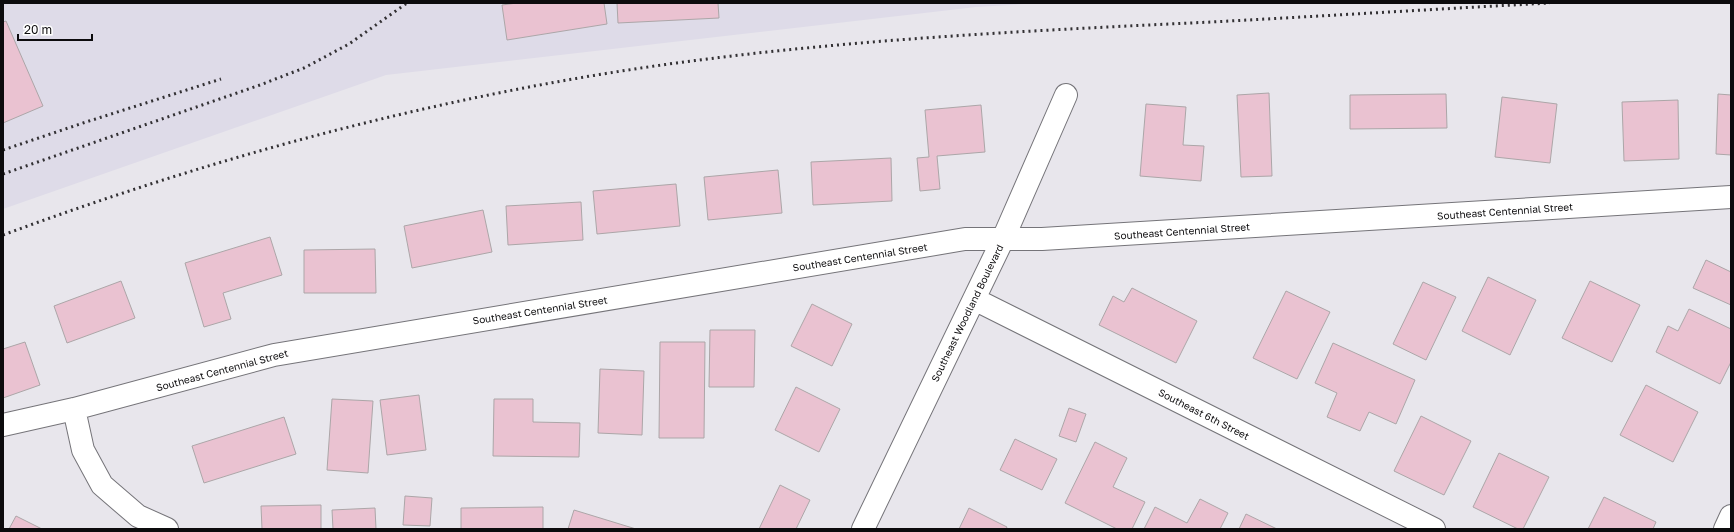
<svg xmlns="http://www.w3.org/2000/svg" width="1734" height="532" viewBox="0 0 1734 532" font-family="'Golos Text',sans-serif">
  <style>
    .built { fill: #dedbe8 }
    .building { fill: #eac2d1; stroke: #aca6a8 }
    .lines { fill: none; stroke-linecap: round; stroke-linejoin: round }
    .minor-casing { stroke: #757479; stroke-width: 24 }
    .minor { stroke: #fff; stroke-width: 22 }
    .rail { stroke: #323033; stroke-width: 3; stroke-dasharray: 2 4; stroke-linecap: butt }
    .labels { text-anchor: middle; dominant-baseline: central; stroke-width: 3; stroke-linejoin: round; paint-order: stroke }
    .street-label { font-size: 10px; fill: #0c0b0d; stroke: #fff }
  </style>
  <rect width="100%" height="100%" fill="#e8e6ec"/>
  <path class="built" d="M3 3H1041L976 7 386 75 3 209Z"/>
  <path class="building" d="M517 3H604L607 24 507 40 502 5Z
    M617 3H718L719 18 618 23Z
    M6 21 43 106 3 123V22Z
    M1269 93 1272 176 1241 177 1237 95Z
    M1446 94 1447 128 1350 129V95Z
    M1718 94 1731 95V155L1716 154Z
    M1502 97 1557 104 1550 163 1495 157Z
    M1678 100 1679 159 1624 161 1622 102Z
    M1146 104 1186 107 1183 145 1204 146 1201 181 1140 176Z
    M981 105 985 152 937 156 940 189 920 191 917 158 929 157 925 110Z
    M891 158 892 201 813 205 811 162Z
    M778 170 782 213 708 220 704 177Z
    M676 184 680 226 597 234 593 191Z
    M581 202 583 240 508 245 506 206Z
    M483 210 492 252 412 268 404 226Z
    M270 237 282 275 223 293 231 319 204 327 185 263Z
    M375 249 376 293H304V250Z
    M1706 260 1731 272V305L1693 288Z
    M1488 277 1536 300 1510 355 1462 331Z
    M121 281 135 318 67 343 54 306Z
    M1590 281 1640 305 1612 362 1562 338Z
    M1423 282 1456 297 1426 360 1393 344Z
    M1132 288 1197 321 1176 363 1099 325 1113 296 1124 302Z
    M1286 291 1330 312 1297 379 1253 358Z
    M812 304 852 324 832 366 791 346Z
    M1689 309 1731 329V362L1720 384 1656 352 1668 326 1678 331Z
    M710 330H755L754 387H709Z
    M25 342 40 385 3 398V349Z
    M660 342H705L704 438H659Z
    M1333 343 1415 380 1396 424 1369 412 1360 431 1327 417 1337 393 1315 383Z
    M600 369 644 371 642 435 598 433Z
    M1646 385 1698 412 1673 462 1620 435Z
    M796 387 840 409 819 452 775 430Z
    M419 395 426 450 387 455 380 400Z
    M332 399 373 401 368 473 327 470Z
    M494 399H533V422L580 423 579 457 493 456Z
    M1069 408 1086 414 1076 442 1059 436Z
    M1421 416 1471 441 1444 495 1394 471Z
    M284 417 296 454 204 483 192 446Z
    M1015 439 1057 459 1042 490 1000 470Z
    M1095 442 1127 458 1113 487 1145 502 1132 529H1117L1065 503Z
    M1499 453 1549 477 1523 529H1518L1473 507Z
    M780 485 810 500 796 529H759Z
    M405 496 432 498 430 526 403 525Z
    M1604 497 1656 522 1653 529H1588Z
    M1200 499 1228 513 1220 529H1144L1155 507 1187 523Z
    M321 505V529H262L261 506Z
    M543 507V529H461V508Z
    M375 508 376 529H333L332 510Z
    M969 508 1007 527 1006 529H959Z
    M574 510 636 529H568Z
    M1246 514 1277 529H1239Z
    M16 516 42 529H9Z"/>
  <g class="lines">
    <g class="minor-casing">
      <path id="minor" d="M974 299 1434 529
        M74 409 83 450 102 485 138 516 167 529
        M3 425 74 409 274 355 965 239H1042L1731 197
        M863 529 1003 239 1066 95
        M1725 529 1731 516"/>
    </g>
    <use href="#minor" class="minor"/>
    <path class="rail" d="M3 150 86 122 221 79
      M3 174 260 85 304 68 349 44 407 3
      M3 235C230 151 466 89 707 59 874 38 1042 30 1211 22 1324 16 1437 9 1550 3"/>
  </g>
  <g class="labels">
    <g class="street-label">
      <text transform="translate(1505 211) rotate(-4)">Southeast Centennial Street</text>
      <text transform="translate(1182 231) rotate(-4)">Southeast Centennial Street</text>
      <text transform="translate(860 257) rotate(-9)">Southeast Centennial Street</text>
      <text transform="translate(540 310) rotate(-9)">Southeast Centennial Street</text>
      <text transform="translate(967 313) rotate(-64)">Southeast Woodland Boulevard</text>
      <text transform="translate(222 370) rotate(-15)">Southeast Centennial Street</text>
      <text transform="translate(1204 414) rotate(27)">Southeast 6th Street</text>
    </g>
  </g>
  <rect width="1734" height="532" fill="none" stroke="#0c0b0d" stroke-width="8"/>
  <path d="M18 34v6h74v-6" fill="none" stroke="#0c0b0d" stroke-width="2"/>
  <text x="24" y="34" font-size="12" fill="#0c0b0d" stroke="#ffffff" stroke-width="3" paint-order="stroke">20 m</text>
</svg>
